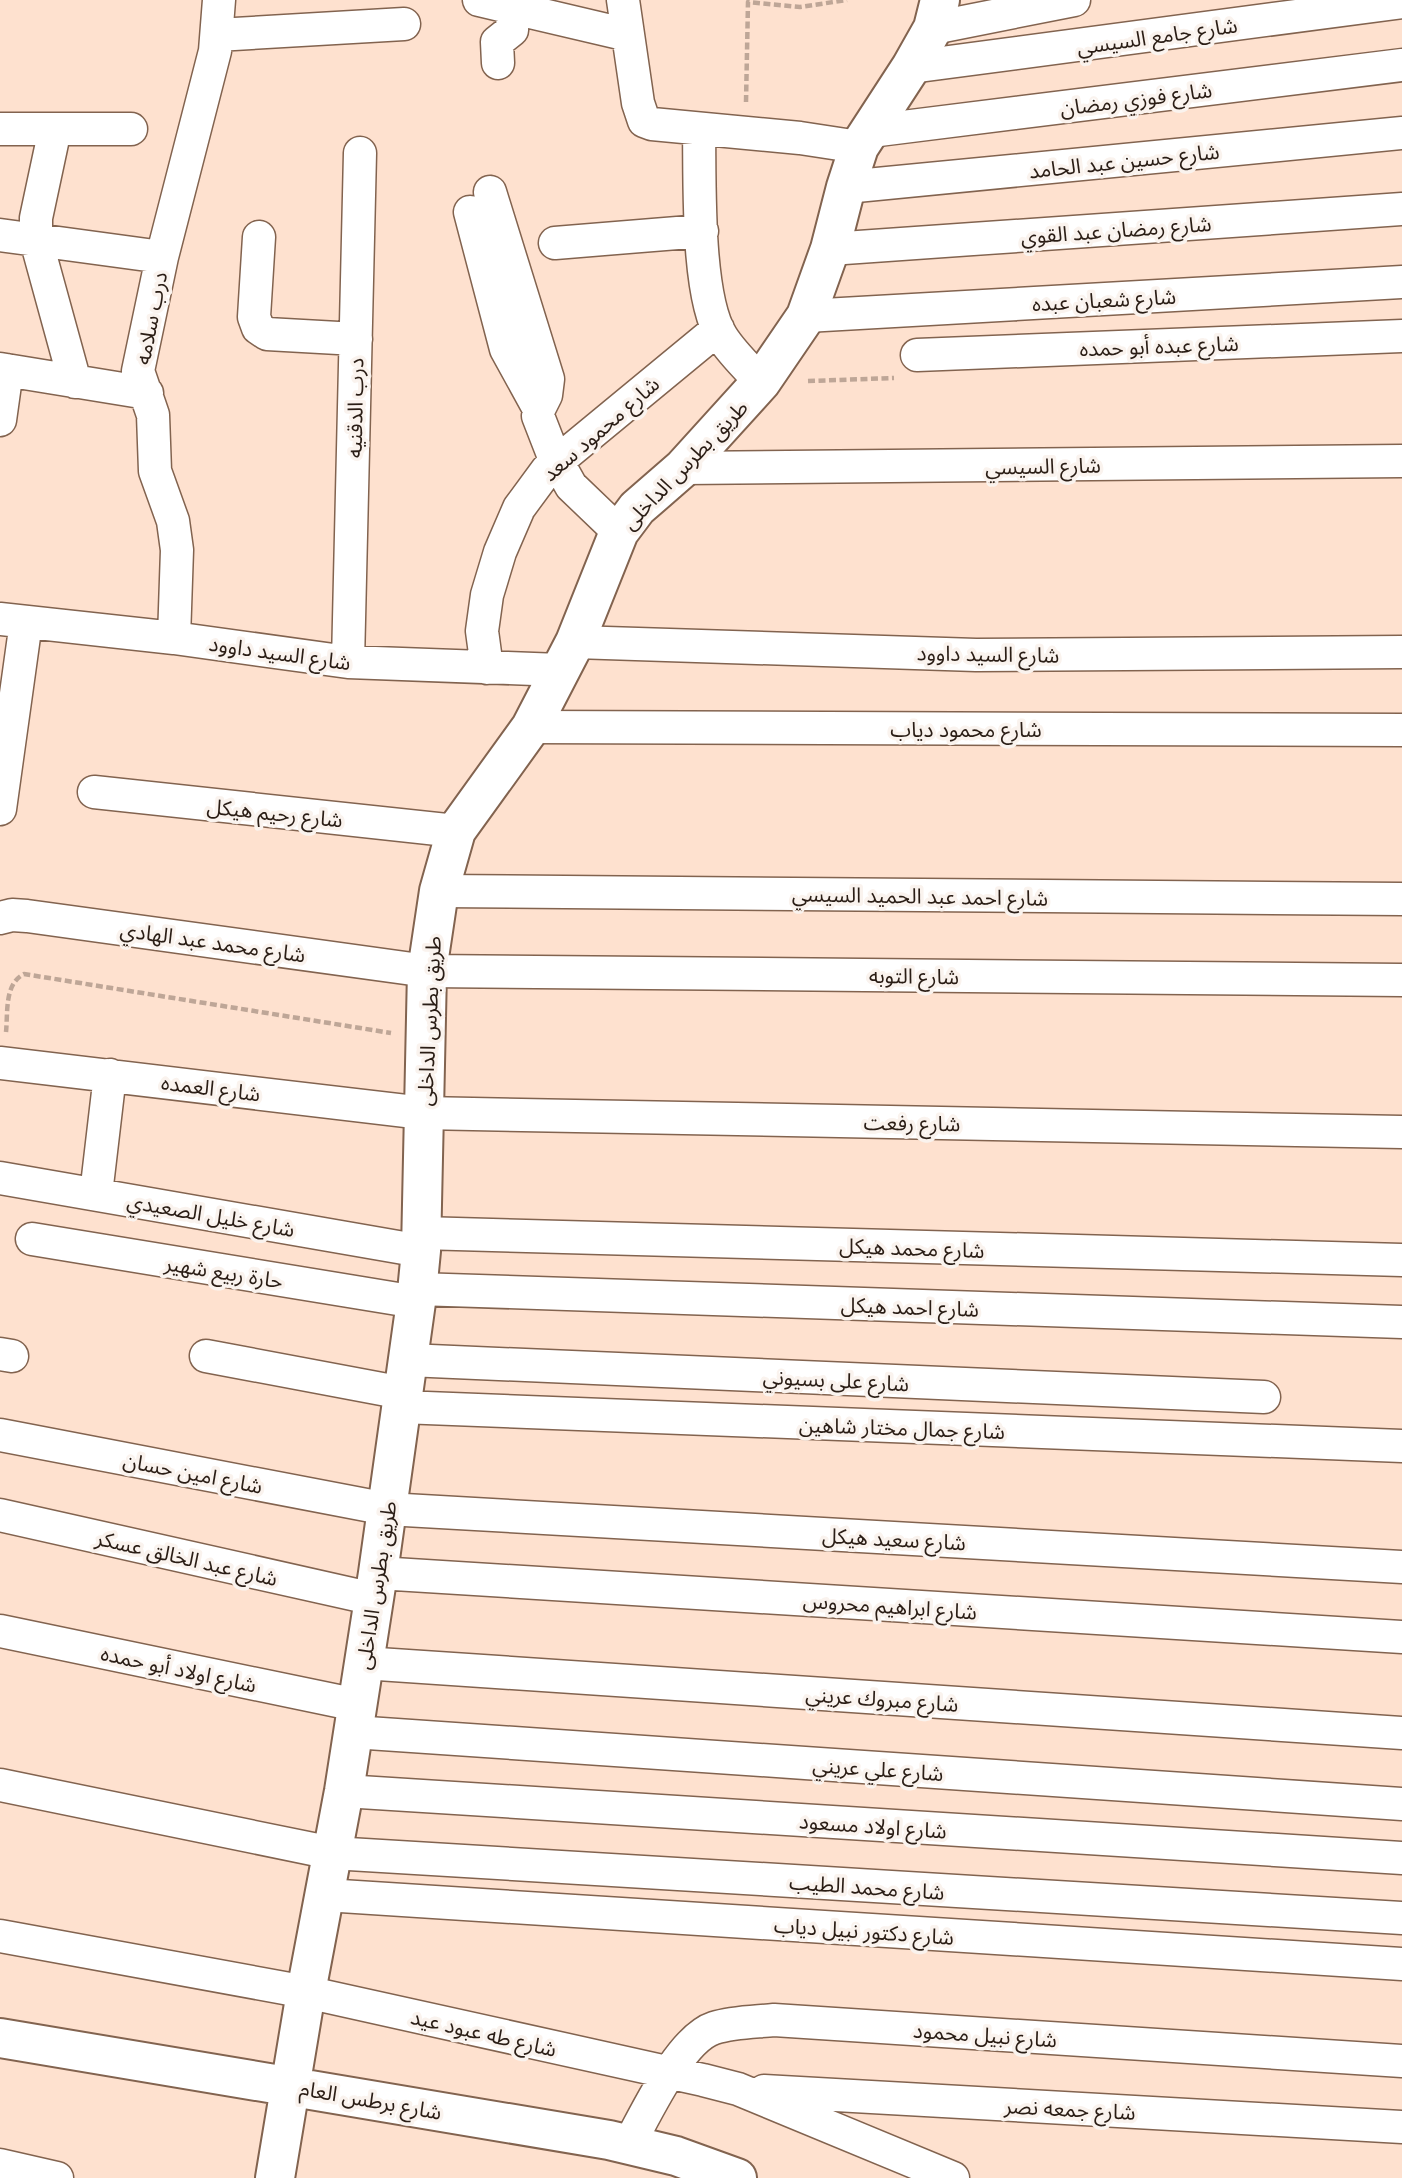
<svg xmlns="http://www.w3.org/2000/svg" width="1402" height="2178" viewBox="0 0 1402 2178" font-family="Lato,'Noto Sans Arabic',sans-serif">
  <style>
    .lines { fill: none; stroke-linecap: round; stroke-linejoin: round }
    .street-casing { stroke: #82634f; stroke-width: 35 }
    .secondary-casing { stroke: #82634f; stroke-width: 42 }
    .path { stroke: #bea697; stroke-width: 4.5; stroke-dasharray: 7 3.5; stroke-linecap: butt }
    .street { stroke: #fff; stroke-width: 32 }
    .secondary { stroke: #fff; stroke-width: 38 }
    .labels { text-anchor: middle; dominant-baseline: central; stroke-width: 7; stroke-linejoin: round; paint-order: stroke }
    .street-label { font-size: 21px; fill: #2a1d15; stroke: #faf3ee }
  </style>
  <rect width="100%" height="100%" fill="#fee1cf"/>
  <g class="lines">
    <g class="street-casing">
      <path id="street" d="M479 0 628 35
        M623 0 638 103 644 121 652 124 800 138 859 147
        M933 28 1074 0
        M217 35 404 24
        M498 63 497 42 512 30 513 9
        M911 67 1402 2
        M0 129H131
        M55 129 36 218V240L75 382
        M699 129C700 179 696 297 722 337 732 353 748 368 761 382
        M871 131 1402 65
        M846 187 1402 133
        M490 192 548 379 546 395 539 409
        M470 212 506 349 539 409 538 416 552 452 571 486 619 532
        M0 235 162 257
        M259 237 254 317 258 328 267 334 356 339
        M555 243 702 231
        M830 249 1402 209
        M806 316 1402 282
        M917 355 1402 336
        M0 369 147 393
        M0 420 7 370
        M683 468 1402 461
        M0 619 174 638 348 662 560 670
        M174 638 177 550 173 521 155 471 153 415 138 371 162 257 215 51 219 0
        M575 642 976 655 1402 652
        M348 662 360 153
        M487 668 482 631 487 595 500 552 519 508 547 470 718 329
        M531 727 1402 730
        M94 792 456 831
        M0 809 26 622
        M439 891 1402 899
        M0 918 12 915 27 916 427 971 1402 980
        M0 1063 423 1113 1402 1132
        M0 1178 421 1251
        M96 1194 110 1075
        M421 1233 1402 1260
        M32 1239 416 1302
        M417 1289 1402 1322
        M0 1354 12 1356
        M206 1356 403 1393
        M408 1360 1264 1397
        M401 1407 1402 1446
        M0 1435 387 1509 1402 1567
        M0 1515 374 1599
        M378 1573 1402 1637
        M0 1631 357 1705
        M363 1663 1402 1733
        M353 1732 1402 1804
        M0 1785 332 1853 1402 1918
        M344 1791 1402 1858
        M325 1895 1402 1964
        M0 1936 306 1992 703 2080 738 2089 953 2178
        M764 2091 1402 2127
        M629 2144C646 2114 680 2039 714 2028 733 2022 754 2022 774 2020L1402 2061
        M0 2165 57 2178"/>
    </g>
    <g class="secondary-casing">
      <path id="secondary" d="M0 2038 609 2140 676 2156 737 2178
        M275 2178 306 1992 344 1791 378 1573 416 1302 421 1251 427 971 439 891 456 831 531 727 575 642 619 532 637 508 683 468 761 382 806 316 830 249 846 187 859 147 911 67 933 28 940 0"/>
    </g>
    <path class="path" d="M746 102 748 2 800 7 847 0
      M808 381 894 378
      M6 1032C8 1013 4 984 24 974L391 1033"/>
    <use href="#street" class="street"/>
    <use href="#secondary" class="secondary"/>
  </g>
  <g class="labels">
    <g class="street-label">
      <text transform="translate(1157 35) rotate(-8)">شارع جامع السيسي</text>
      <text transform="translate(1136 98) rotate(-7)">شارع فوزي رمضان</text>
      <text transform="translate(1124 160) rotate(-6)">شارع حسين عبد الحامد</text>
      <text transform="translate(1116 229) rotate(-4)">شارع رمضان عبد القوي</text>
      <text transform="translate(1104 299) rotate(-3)">شارع شعبان عبده</text>
      <text transform="translate(150 318) rotate(-79)">درب سلامه</text>
      <text transform="translate(1159 345) rotate(-2)">شارع عبده أبو حمده</text>
      <text transform="translate(354 408) rotate(-89)">درب الدقنيه</text>
      <text transform="translate(600 428) rotate(-41)">شارع محمود سعد</text>
      <text transform="translate(684 464) rotate(-46)">طريق بطرس الداخلى</text>
      <text transform="translate(1043 465) rotate(-1)">شارع السيسي</text>
      <text transform="translate(280 652) rotate(8)">شارع السيد داوود</text>
      <text transform="translate(988 653) rotate(1)">شارع السيد داوود</text>
      <text x="966" y="728">شارع محمود دياب</text>
      <text transform="translate(275 812) rotate(6)">شارع رحيم هيكل</text>
      <text transform="translate(920 895) rotate(1)">شارع احمد عبد الحميد السيسي</text>
      <text transform="translate(213 941) rotate(8)">شارع محمد عبد الهادي</text>
      <text transform="translate(914 975) rotate(1)">شارع التوبه</text>
      <text transform="translate(428 1021) rotate(-87)">طريق بطرس الداخلى</text>
      <text transform="translate(211 1087) rotate(7)">شارع العمده</text>
      <text transform="translate(912 1122) rotate(1)">شارع رفعت</text>
      <text transform="translate(211 1214) rotate(10)">شارع خليل الصعيدي</text>
      <text transform="translate(912 1247) rotate(2)">شارع محمد هيكل</text>
      <text transform="translate(224 1271) rotate(9)">حارة ربيع شهير</text>
      <text transform="translate(910 1306) rotate(2)">شارع احمد هيكل</text>
      <text transform="translate(836 1379) rotate(3)">شارع على بسيوني</text>
      <text transform="translate(902 1427) rotate(2)">شارع جمال مختار شاهين</text>
      <text transform="translate(193 1472) rotate(11)">شارع امين حسان</text>
      <text transform="translate(894 1538) rotate(3)">شارع سعيد هيكل</text>
      <text transform="translate(187 1557) rotate(13)">شارع عبد الخالق عسكر</text>
      <text transform="translate(375 1585) rotate(-81)">طريق بطرس الداخلى</text>
      <text transform="translate(890 1605) rotate(4)">شارع ابراهيم محروس</text>
      <text transform="translate(179 1668) rotate(12)">شارع اولاد أبو حمده</text>
      <text transform="translate(882 1698) rotate(4)">شارع مبروك عريني</text>
      <text transform="translate(878 1768) rotate(4)">شارع علي عريني</text>
      <text transform="translate(873 1825) rotate(4)">شارع اولاد مسعود</text>
      <text transform="translate(867 1886) rotate(4)">شارع محمد الطيب</text>
      <text transform="translate(864 1930) rotate(4)">شارع دكتور نبيل دياب</text>
      <text transform="translate(484 2032) rotate(13)">شارع طه عبود عيد</text>
      <text transform="translate(985 2034) rotate(4)">شارع نبيل محمود</text>
      <text transform="translate(371 2099) rotate(10)">شارع برطس العام</text>
      <text transform="translate(1070 2108) rotate(3)">شارع جمعه نصر</text>
    </g>
  </g>
</svg>
